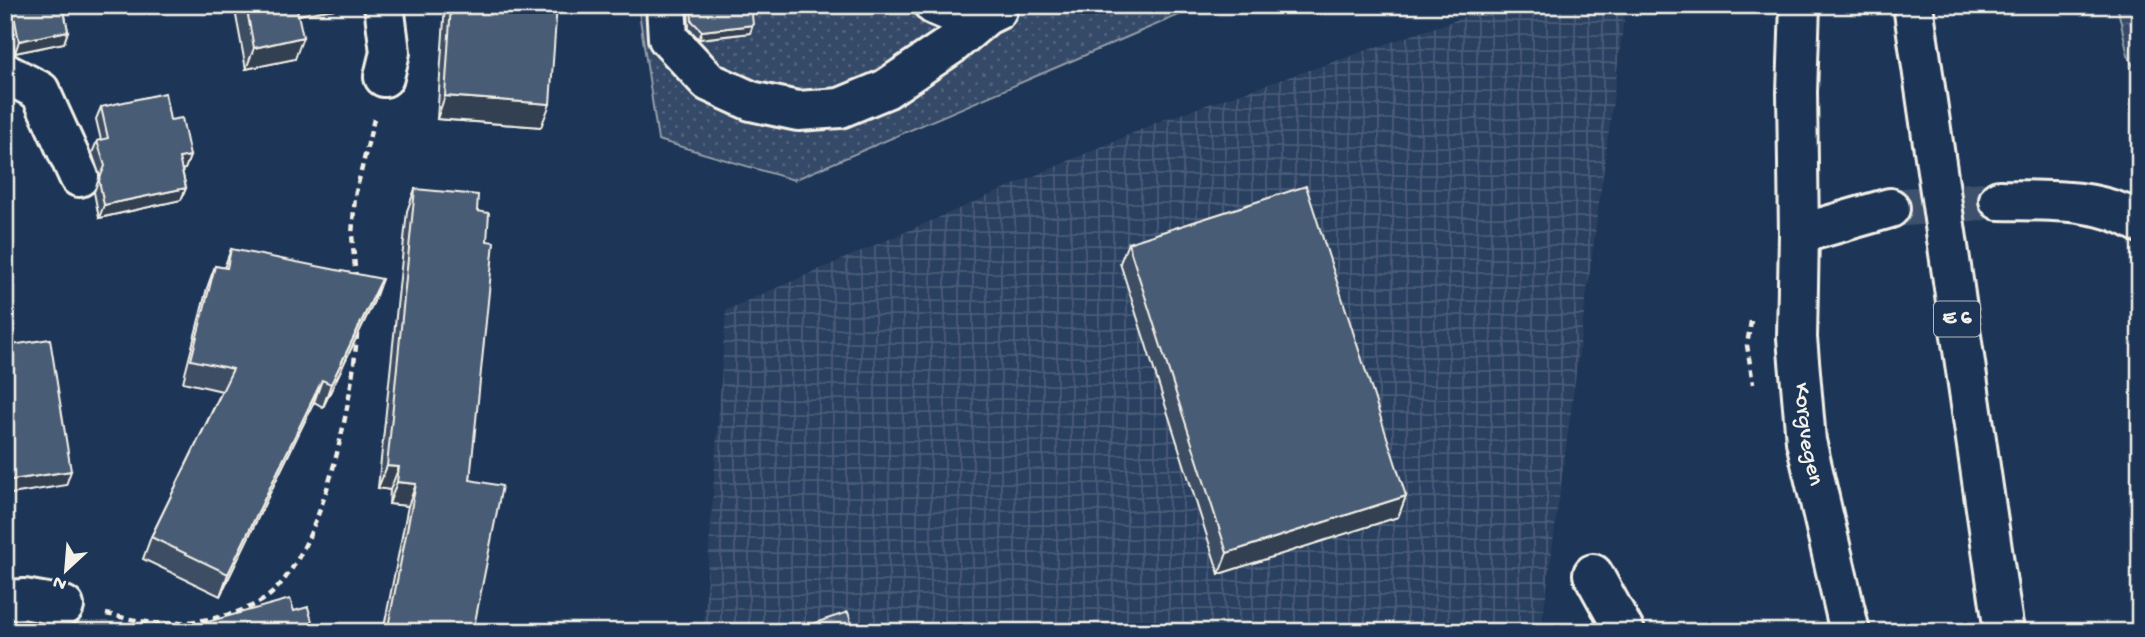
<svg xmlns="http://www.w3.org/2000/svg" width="2145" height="637" viewBox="0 0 2145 637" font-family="'Gochi Hand',sans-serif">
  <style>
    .industrial { fill: url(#industrial-grid) }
    .forest { fill: url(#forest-crowns); stroke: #949ea8; stroke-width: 2 }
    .park { fill: url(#park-dots); stroke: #949ea8; stroke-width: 2 }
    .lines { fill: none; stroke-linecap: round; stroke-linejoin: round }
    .minor-tunnel { stroke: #3d516d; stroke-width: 38; stroke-dasharray: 38 19; stroke-linecap: butt }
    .minor-casing { stroke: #f4f1e8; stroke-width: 44 }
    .highway-casing { stroke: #f4f1e8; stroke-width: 44 }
    .path { stroke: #f4f1e8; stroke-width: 4.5; stroke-dasharray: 7 5; stroke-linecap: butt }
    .minor { stroke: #1d3557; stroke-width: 38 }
    .highway { stroke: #1d3557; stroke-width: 38 }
    .wall { fill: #3e4e64; stroke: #f4f1e8; stroke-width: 2 }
    .shaded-wall { fill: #324051; stroke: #f4f1e8; stroke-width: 2 }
    .building { fill: #485b74; stroke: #f4f1e8; stroke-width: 2 }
    .labels { text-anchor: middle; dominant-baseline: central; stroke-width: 6; stroke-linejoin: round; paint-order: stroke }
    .shield { fill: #1d3557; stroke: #b4b9bc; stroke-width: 2 }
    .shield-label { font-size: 21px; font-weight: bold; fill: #f4f1e8 }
    .street-label { font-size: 23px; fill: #f4f1e8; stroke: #1d3557 }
  </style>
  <defs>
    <pattern id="industrial-grid" width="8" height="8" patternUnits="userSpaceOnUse" patternTransform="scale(1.75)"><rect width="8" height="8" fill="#2a4060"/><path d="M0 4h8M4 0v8" fill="none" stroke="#4a5c77"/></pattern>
    <pattern id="forest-crowns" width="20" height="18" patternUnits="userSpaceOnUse" patternTransform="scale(1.75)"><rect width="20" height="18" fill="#354a67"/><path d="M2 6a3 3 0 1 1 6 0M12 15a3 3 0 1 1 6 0" fill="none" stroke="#53657d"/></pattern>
    <pattern id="park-dots" width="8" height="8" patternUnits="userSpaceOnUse" patternTransform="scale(1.75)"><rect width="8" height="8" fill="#354a67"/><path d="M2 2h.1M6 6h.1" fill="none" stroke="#53657d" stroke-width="1.8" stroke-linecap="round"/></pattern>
  </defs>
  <rect width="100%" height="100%" fill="#1d3557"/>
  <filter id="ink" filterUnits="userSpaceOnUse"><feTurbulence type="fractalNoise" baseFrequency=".0143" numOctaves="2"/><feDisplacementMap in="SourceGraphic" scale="14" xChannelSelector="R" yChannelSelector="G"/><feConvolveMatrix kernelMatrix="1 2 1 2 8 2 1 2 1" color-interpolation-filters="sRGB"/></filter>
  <g filter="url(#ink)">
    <path class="industrial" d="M1500 5H1626L1541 632H703L726 310 1165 119Z"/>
    <path class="forest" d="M2117 5H2140V79L2128 56Z"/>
    <path class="park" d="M638 5H1202L794 180 658 140Z"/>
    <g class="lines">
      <path class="minor-tunnel" d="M1890 208 1999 200"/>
      <g class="minor-casing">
        <g id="minor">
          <path d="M384 5 390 52 384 77"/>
          <path d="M666 5 668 38 709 82 751 101 798 111 840 108 886 89 951 45 984 17"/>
          <path d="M934 5C957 15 974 23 997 10"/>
          <path id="s1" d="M1800 5 1797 92 1799 234 1797 338 1806 441 1850 632"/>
          <path d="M5 73 40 91 79 177"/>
          <path d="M1999 200C2046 201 2099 197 2140 223"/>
          <path d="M1799 234 1890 208"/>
          <path d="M1593 574 1625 632"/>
          <path d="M5 600 24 599 64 606"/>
        </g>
      </g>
      <g class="highway-casing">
        <path id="highway" d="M1913 5 2004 632"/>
      </g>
      <path class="path" d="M356 279 352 235 355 196 374 119
        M1751 321 1747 345 1753 384
        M106 614C121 617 138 621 153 623 187 625 245 617 271 594 324 546 352 403 357 334"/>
      <use href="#minor" class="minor"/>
      <use href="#highway" class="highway"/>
    </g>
    <path class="wall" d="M6 5H63L68 31 64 43 15 53Z
      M234 5H341L340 8 298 15 295 59 246 69Z
      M445 5H557L541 127 437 119Z
      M688 5H751L750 33 699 39 689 29Z
      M101 107 170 120 190 156 185 169 182 170 186 188 181 200 99 218 94 192 100 176 92 153 97 141 101 140 96 119Z
      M415 189 477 211 487 241 470 480 473 632H383L408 506 389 504 390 490 378 488 407 211Z
      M1128 243 1406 496 1398 517 1219 574 1120 263Z
      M231 249 374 301 323 407 314 402 220 596 143 559 151 537 222 391 183 382 207 288 215 266 224 268Z"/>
    <path class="shaded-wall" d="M291 5H341L340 8 286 17Z
      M753 25 750 33 699 39 702 31Z
      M68 31 64 43 15 53 19 41Z
      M303 37 295 59 246 69 254 48Z
      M445 96 550 104 541 127 437 119Z
      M190 156 185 169 175 171 179 158Z
      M186 188 181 200 99 218 104 205Z
      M382 279 374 301 323 407 331 384Z
      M322 380 314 402 220 596 228 574Z
      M387 466 399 467 390 490 378 488Z
      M71 471 66 485 5 495V481Z
      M397 482 416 484 408 506 389 504Z
      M1406 496 1398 517 1219 574 1227 553Z"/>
    <path class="building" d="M12 5H63L68 31 19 41Z
      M246 5H296L303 37 254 48Z
      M451 5H557L550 104 445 96Z
      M691 5H751L753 25 702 31 692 21Z
      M165 93 170 120 182 118 190 156 179 158 186 188 104 205 99 180 105 166 97 141 108 138 101 107Z
      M1306 186 1406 496 1227 553 1128 243Z
      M415 189 478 195 477 211 489 213 487 241 494 242 470 480 502 486 473 632H387L416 484 397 482 399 467 387 466Z
      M231 249 382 279 331 384 322 380 228 574 151 537 233 369 191 360 215 266 227 268Z
      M50 339 71 471 5 481V346Z
      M290 599 294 611 308 607 315 632H171Z
      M848 612 854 632H788Z
      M73 625V632H5V630Z"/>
  </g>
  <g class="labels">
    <rect class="shield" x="1934" y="301.5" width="46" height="35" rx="5"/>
    <g class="shield-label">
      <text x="1957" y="319">E 6</text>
    </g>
    <g class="street-label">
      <text stroke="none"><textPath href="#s1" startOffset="430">Korgvegen</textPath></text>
    </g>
  </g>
  <rect width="2145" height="637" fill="none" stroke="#1d3557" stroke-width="28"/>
  <rect x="14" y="14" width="2117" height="609" fill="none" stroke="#f4f1e8" stroke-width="2.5" filter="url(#ink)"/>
  <g transform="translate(66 570) rotate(206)" stroke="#1d3557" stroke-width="5" paint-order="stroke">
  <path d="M0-5L12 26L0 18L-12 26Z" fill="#f4f1e8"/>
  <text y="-10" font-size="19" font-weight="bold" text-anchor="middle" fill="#f4f1e8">N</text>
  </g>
</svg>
